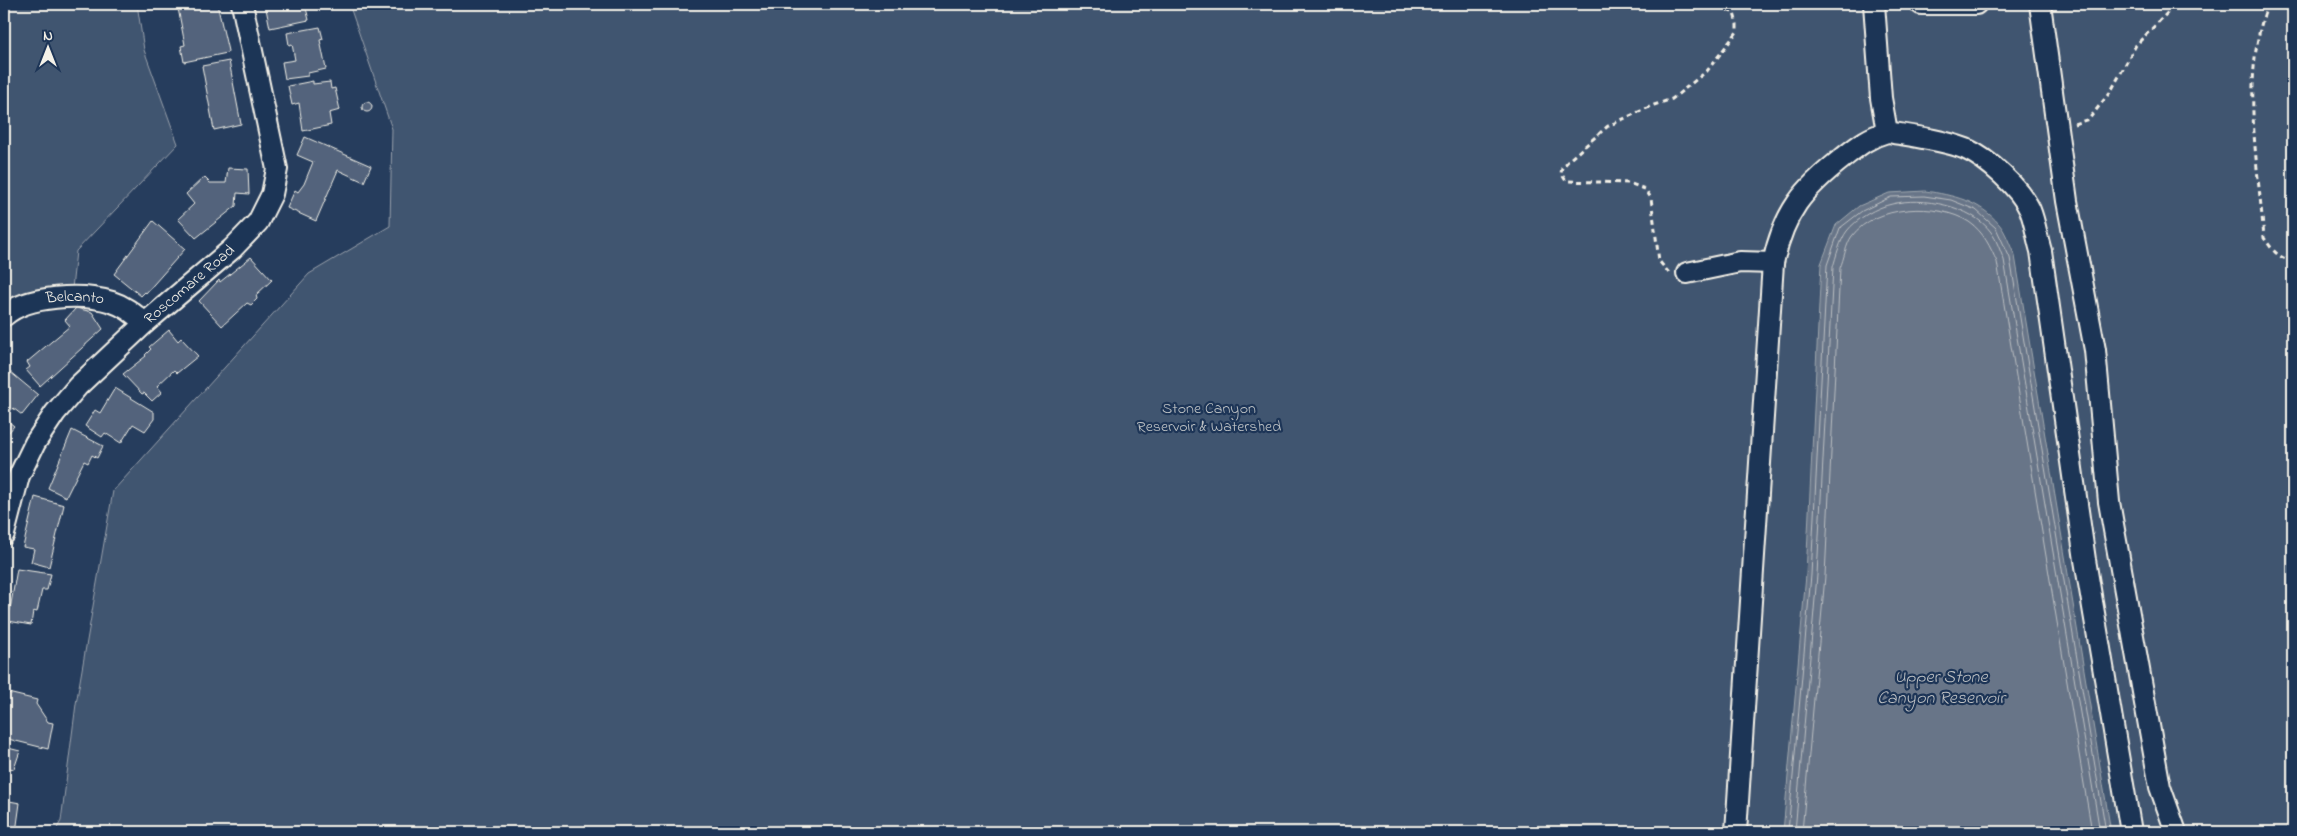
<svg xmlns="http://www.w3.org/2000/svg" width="2297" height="836" viewBox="0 0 2297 836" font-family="'Indie Flower',sans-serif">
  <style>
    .green { fill: #40546f; stroke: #9aa2ac }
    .water { fill: #677588; stroke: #9fa7ae }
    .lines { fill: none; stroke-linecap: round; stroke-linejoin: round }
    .shore { stroke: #bcbfc2; stroke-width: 1 }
    .building { fill: #52647b; stroke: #f4f1e8 }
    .minor-casing { stroke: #f4f1e8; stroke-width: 24 }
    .path { stroke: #f4f1e8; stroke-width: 3; stroke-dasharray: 5 4; stroke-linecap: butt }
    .minor { stroke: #1d3557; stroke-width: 20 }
    .labels { text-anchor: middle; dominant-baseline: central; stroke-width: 4.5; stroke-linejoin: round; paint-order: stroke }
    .street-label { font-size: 16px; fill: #f4f1e8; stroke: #1d3557 }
    .park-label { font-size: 16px; fill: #bec2c4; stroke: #1d3557 }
    .water-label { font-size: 18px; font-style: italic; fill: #bcbfc2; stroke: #1d3557 }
  </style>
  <rect width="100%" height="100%" fill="#263d5d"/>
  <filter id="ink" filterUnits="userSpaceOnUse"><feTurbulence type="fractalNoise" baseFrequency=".02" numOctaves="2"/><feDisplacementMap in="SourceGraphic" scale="10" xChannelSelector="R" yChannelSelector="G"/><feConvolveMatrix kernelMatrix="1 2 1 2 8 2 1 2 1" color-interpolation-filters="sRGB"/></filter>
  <g filter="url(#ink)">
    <path class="green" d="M4 4H137L144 50 178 144 76 251 71 298 4 316Z
      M349 4H2293V832H55L61 821 76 704 113 491 309 274 390 226 392 129Z"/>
    <path class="water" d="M1925 191C1953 195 1980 201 1999 224 2006 232 2010 246 2015 256L2111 832H1783L1806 575 1821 264 1836 225 1859 206 1889 193Z"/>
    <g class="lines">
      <path class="shore" d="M1788 832 1811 575 1827 265 1840 228 1862 211 1891 197 1924 196 1951 200 1976 210 1996 228 2010 258 2106 832
        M1795 832 1817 575 1833 267C1836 257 1840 240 1847 231 1856 219 1877 207 1892 204 1922 196 1972 206 1991 232 1997 240 2000 251 2004 260L2100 832
        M1802 832 1825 576 1840 268C1844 259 1846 244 1852 236 1875 205 1938 202 1969 222 1984 232 1990 247 1997 262L2092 832"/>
    </g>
    <path class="building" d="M204 4H217L228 51 227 53 184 62 181 46 185 45 178 8Z
      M265 4H305L309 20 270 28Z
      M320 27 323 39 320 40 326 69 308 73V76L285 79 282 62 295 60 292 44 289 45 287 33Z
      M229 61 241 124 214 130 202 66Z
      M313 81V84L330 82 331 89 335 88 340 110 329 113 331 125 303 131 299 103 292 105 288 86Z
      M362 107a5 5 0 1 1 10 0a5 5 0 1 1-10 0Z
      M305 137 371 166 364 182 338 170 316 221 287 208 295 190 298 192 304 184 313 162 297 155Z
      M228 168 248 169 249 194 237 193 236 206 196 238 178 219 194 204 186 194 204 177 210 183H226Z
      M153 221 185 249 146 293 145 292 141 296 114 274Z
      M251 257 272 280 256 295 257 299 251 305 247 303 222 326 199 301 219 280 220 282Z
      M76 308 92 312 103 329 40 386 26 370 30 367 27 362 70 326 65 320Z
      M169 330 178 341 181 338 198 356 177 373 174 370 157 386 162 392 152 401 144 393 142 394 123 374 146 356 145 355 151 349 149 347Z
      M9 371 38 395 22 415 13 408 4 418 14 426 4 438V378Z
      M115 388 154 412V419L145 431 133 424 121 443 105 433 102 437 85 426 95 410 100 413Z
      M72 430 103 446 97 458 92 455 88 463 84 461 66 497 48 488Z
      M35 497 64 505 49 567 31 562 34 549 23 547Z
      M17 569 51 574 47 590H42L37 612 33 611 31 625 8 621Z
      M4 692 37 700 36 704 48 722 53 723 48 749 4 738Z
      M4 747 20 751 14 769 9 768 5 788Z
      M4 800 20 803 16 832H4Z"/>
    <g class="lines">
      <g class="minor-casing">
        <g id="minor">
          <path d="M1921 4H1976"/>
          <path d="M2040 4 2067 201 2095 350 2109 502 2160 787 2176 832"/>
          <path d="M1887 132C1911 136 1943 140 1966 149 1988 159 2020 188 2030 210 2035 222 2037 238 2041 251L2085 560 2131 832"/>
          <path d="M1687 273 1740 262 1773 263"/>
          <path id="s1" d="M4 316C27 295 83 293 112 302 125 306 134 314 145 323"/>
          <path id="s2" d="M4 534 19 476 35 443 55 413 78 386 145 323 232 249 258 222 272 194 277 169 242 4"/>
          <path d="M1736 832 1773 263C1784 212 1803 189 1844 157 1858 146 1869 137 1887 132L1881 98 1874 4"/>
        </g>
      </g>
      <path class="path" d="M2268 4C2240 75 2258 163 2264 238 2272 249 2279 260 2293 260
        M2074 124 2089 119 2111 91 2136 45 2176 4
        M1669 273 1659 261 1651 198 1645 189 1629 183 1566 181 1561 173 1562 168 1569 160 1608 126 1654 105 1672 99 1707 71 1737 32V24L1734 13 1713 4"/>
      <use href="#minor" class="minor"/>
    </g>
  </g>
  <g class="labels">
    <g class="street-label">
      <text stroke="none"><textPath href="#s2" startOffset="319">Roscomare Road</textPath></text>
      <text stroke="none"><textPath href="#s1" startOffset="75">Belcanto</textPath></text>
    </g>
    <g class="park-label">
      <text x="1209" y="409">Stone Canyon<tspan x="1209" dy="18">Reservoir &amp; Watershed</tspan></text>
    </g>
    <g class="water-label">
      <text x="1941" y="678">Upper Stone<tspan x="1941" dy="21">Canyon Reservoir</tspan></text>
    </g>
  </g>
  <rect width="2297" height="836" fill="none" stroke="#1d3557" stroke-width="20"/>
  <rect x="10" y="10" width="2277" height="816" fill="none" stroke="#f4f1e8" stroke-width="2" filter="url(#ink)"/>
  <g transform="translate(48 48)" stroke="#1d3557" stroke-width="4" paint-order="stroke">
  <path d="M0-4L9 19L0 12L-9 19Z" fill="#f4f1e8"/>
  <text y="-8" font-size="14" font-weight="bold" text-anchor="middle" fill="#f4f1e8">N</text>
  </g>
</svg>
